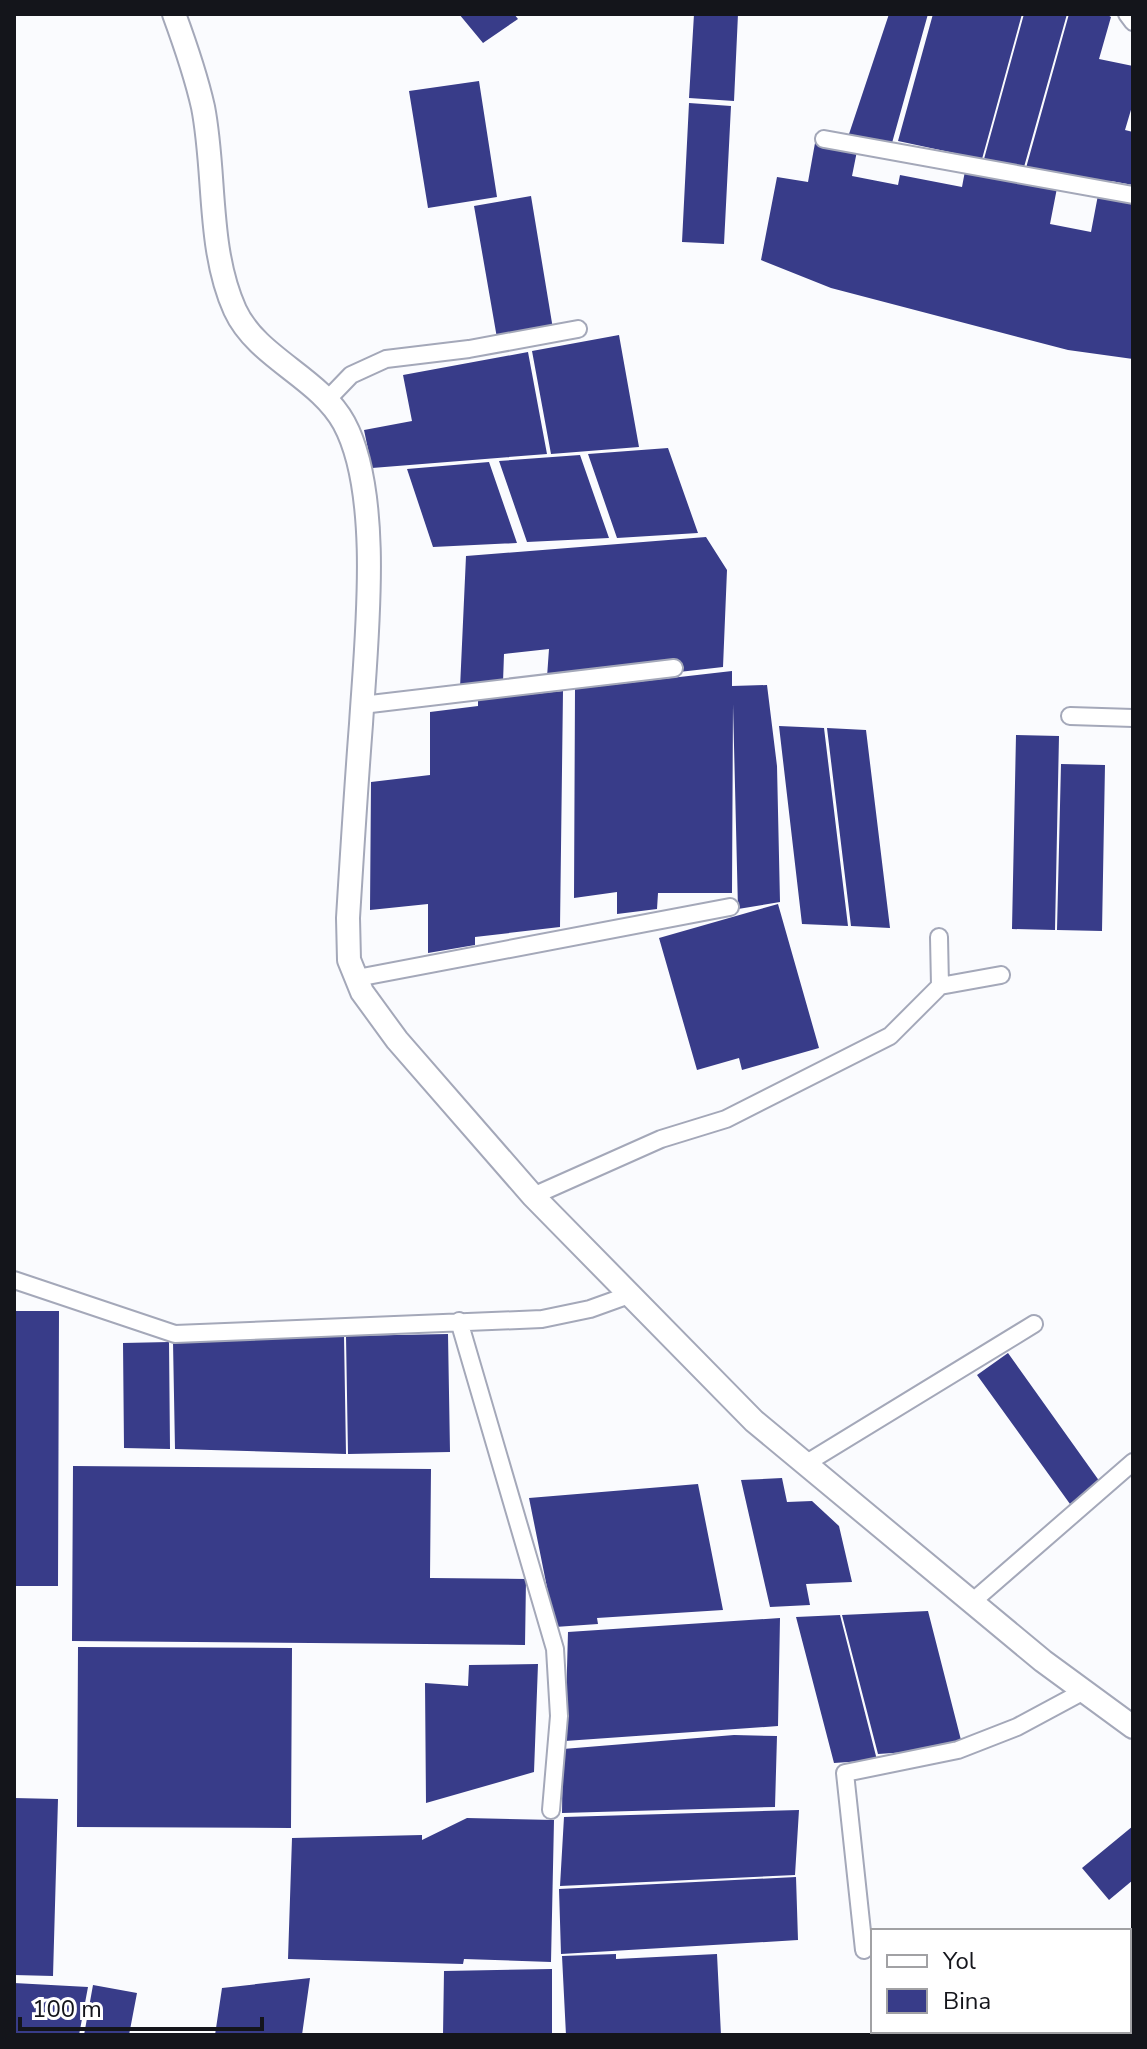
<svg xmlns="http://www.w3.org/2000/svg" width="1147" height="2049" viewBox="0 0 1147 2049" font-family="'Nunito Sans',sans-serif">
  <style>
    .building { fill: #383c89 }
    .lines { fill: none; stroke-linecap: round; stroke-linejoin: round }
    .street-casing { stroke: #a4a8b9; stroke-width: 20 }
    .secondary-casing { stroke: #a4a8b9; stroke-width: 26 }
    .street { stroke: #fff; stroke-width: 16 }
    .secondary { stroke: #fff; stroke-width: 22 }
  </style>
  <rect width="100%" height="100%" fill="#fafbfe"/>
  <path class="building" d="M459 14H514L518 19 483 43Z
    M694 14H738L734 101 689 98Z
    M889 14H928L892 143 849 134Z
    M933 14H1022L982 159 898 141Z
    M1024 14H1067L1024 167 984 159Z
    M1069 14H1106L1111 17 1099 59 1133 66V103L1125 130 1133 132V185L1111 181 1110 185 1026 168Z
    M479 81 497 197 428 208 409 91Z
    M689 103 731 106 724 244 682 242Z
    M815 143 857 151 852 176 898 185 900 175 962 187 965 171 1057 188 1050 224 1091 232 1098 195 1133 202V359L1068 350 831 288 761 260 777 177 808 182Z
    M531 196 553 329 497 338 474 206Z
    M619 335 639 447 551 454 532 351Z
    M528 352 547 454 372 468 364 430 412 421 403 375Z
    M668 448 698 533 617 538 588 454Z
    M580 455 609 538 527 542 499 461Z
    M489 462 517 543 433 547 407 469Z
    M706 537 727 570 723 667 679 672V661L547 677 549 649 504 654 503 682 460 688 466 556Z
    M732 671V686L767 685 777 766 780 902 738 909 733 704 732 893H658L657 909 617 914V892L574 898 575 689Z
    M563 691 560 927 475 937V945L428 953V904L370 910 371 782 430 775V712L478 706V700Z
    M779 726 824 728 848 926 802 924Z
    M827 728 866 730 890 928 851 926Z
    M1016 735 1059 736 1055 930 1012 929Z
    M1061 764 1105 765 1102 931 1057 930Z
    M778 904 819 1048 742 1070 739 1058 697 1070 659 938Z
    M15 1311H59L58 1586H15Z
    M448 1334 450 1452 348 1454 346 1336Z
    M344 1336 346 1454 175 1449 173 1342Z
    M169 1342 170 1449 124 1448 123 1343Z
    M1008 1353 1100 1482 1070 1504 977 1375Z
    M73 1466 431 1469 430 1578 526 1579 525 1645 72 1641Z
    M782 1478 787 1502 812 1501 839 1526 852 1582 806 1584 810 1605 770 1607 741 1480Z
    M698 1484 723 1610 597 1618 598 1624 555 1627 529 1498Z
    M928 1611 961 1740 922 1751 878 1754 842 1615Z
    M840 1615 877 1760 834 1763 796 1617Z
    M780 1618 778 1726 565 1741 568 1632Z
    M78 1647 292 1648 291 1828 77 1827Z
    M538 1664 534 1772 426 1803 425 1683 468 1686 469 1665Z
    M734 1735 777 1736 775 1807 562 1813 563 1749Z
    M14 1798 58 1799 53 1976 14 1975Z
    M799 1810 795 1875 560 1886 564 1817Z
    M467 1818 554 1820 551 1962 464 1959 463 1964 288 1959 292 1838 422 1835V1840Z
    M1133 1826V1880L1109 1900 1082 1868Z
    M796 1877 798 1940 561 1954 559 1889Z
    M1133 1940V1995L1129 1988V1943Z
    M616 1954V1959L717 1954 721 2035H566L562 1956Z
    M552 1969V2035H443L444 1971Z
    M310 1978 302 2035H215L222 1988Z
    M14 1983 88 1987 79 2035H14Z
    M93 1985 137 1993 129 2035H84Z"/>
  <g class="lines">
    <g class="street-casing">
      <path id="street" d="M1127 14 1133 22
        M824 139 1133 195
        M326 401 351 375 386 359 469 349 578 329
        M362 705 674 668
        M1070 716 1133 718
        M357 978 730 907
        M940 986 1001 975
        M533 1196 661 1139 726 1119 890 1036 940 986 939 937
        M14 1280 175 1334 542 1319 590 1309 629 1295
        M459 1321 555 1649 559 1716 551 1810
        M805 1464 1034 1324
        M972 1602 1133 1462
        M864 1950 845 1773 958 1750 1017 1727 1084 1691"/>
    </g>
    <g class="secondary-casing">
      <path id="secondary" d="M174 14C185 44 196 76 203 107 216 173 207 248 235 310 257 358 319 377 344 423 383 495 366 642 361 724 356 788 352 853 348 918L349 960 362 992 397 1040 533 1196 754 1421 1043 1661 1133 1727"/>
    </g>
    <use href="#street" class="street"/>
    <use href="#secondary" class="secondary"/>
  </g>
  <rect width="1147" height="2049" fill="none" stroke="#14151b" stroke-width="32"/>
  <rect x="871" y="1929" width="260" height="104" fill="#ffffff" stroke="#a1a1a4" stroke-width="2"/>
  <rect x="887" y="1955" width="40" height="12" fill="#ffffff" stroke="#a1a1a4" stroke-width="2"/>
  <text x="943" y="1969" font-size="24" fill="#14151b">Yol</text>
  <rect x="887" y="1989" width="40" height="24" fill="#383c89" stroke="#a1a1a4" stroke-width="2"/>
  <text x="943" y="2009" font-size="24" fill="#14151b">Bina</text>
  <path d="M20 2017v12h242v-12" fill="none" stroke="#14151b" stroke-width="4"/>
  <text x="32" y="2017" font-size="24" fill="#14151b" stroke="#ffffff" stroke-width="6" paint-order="stroke">100 m</text>
</svg>
